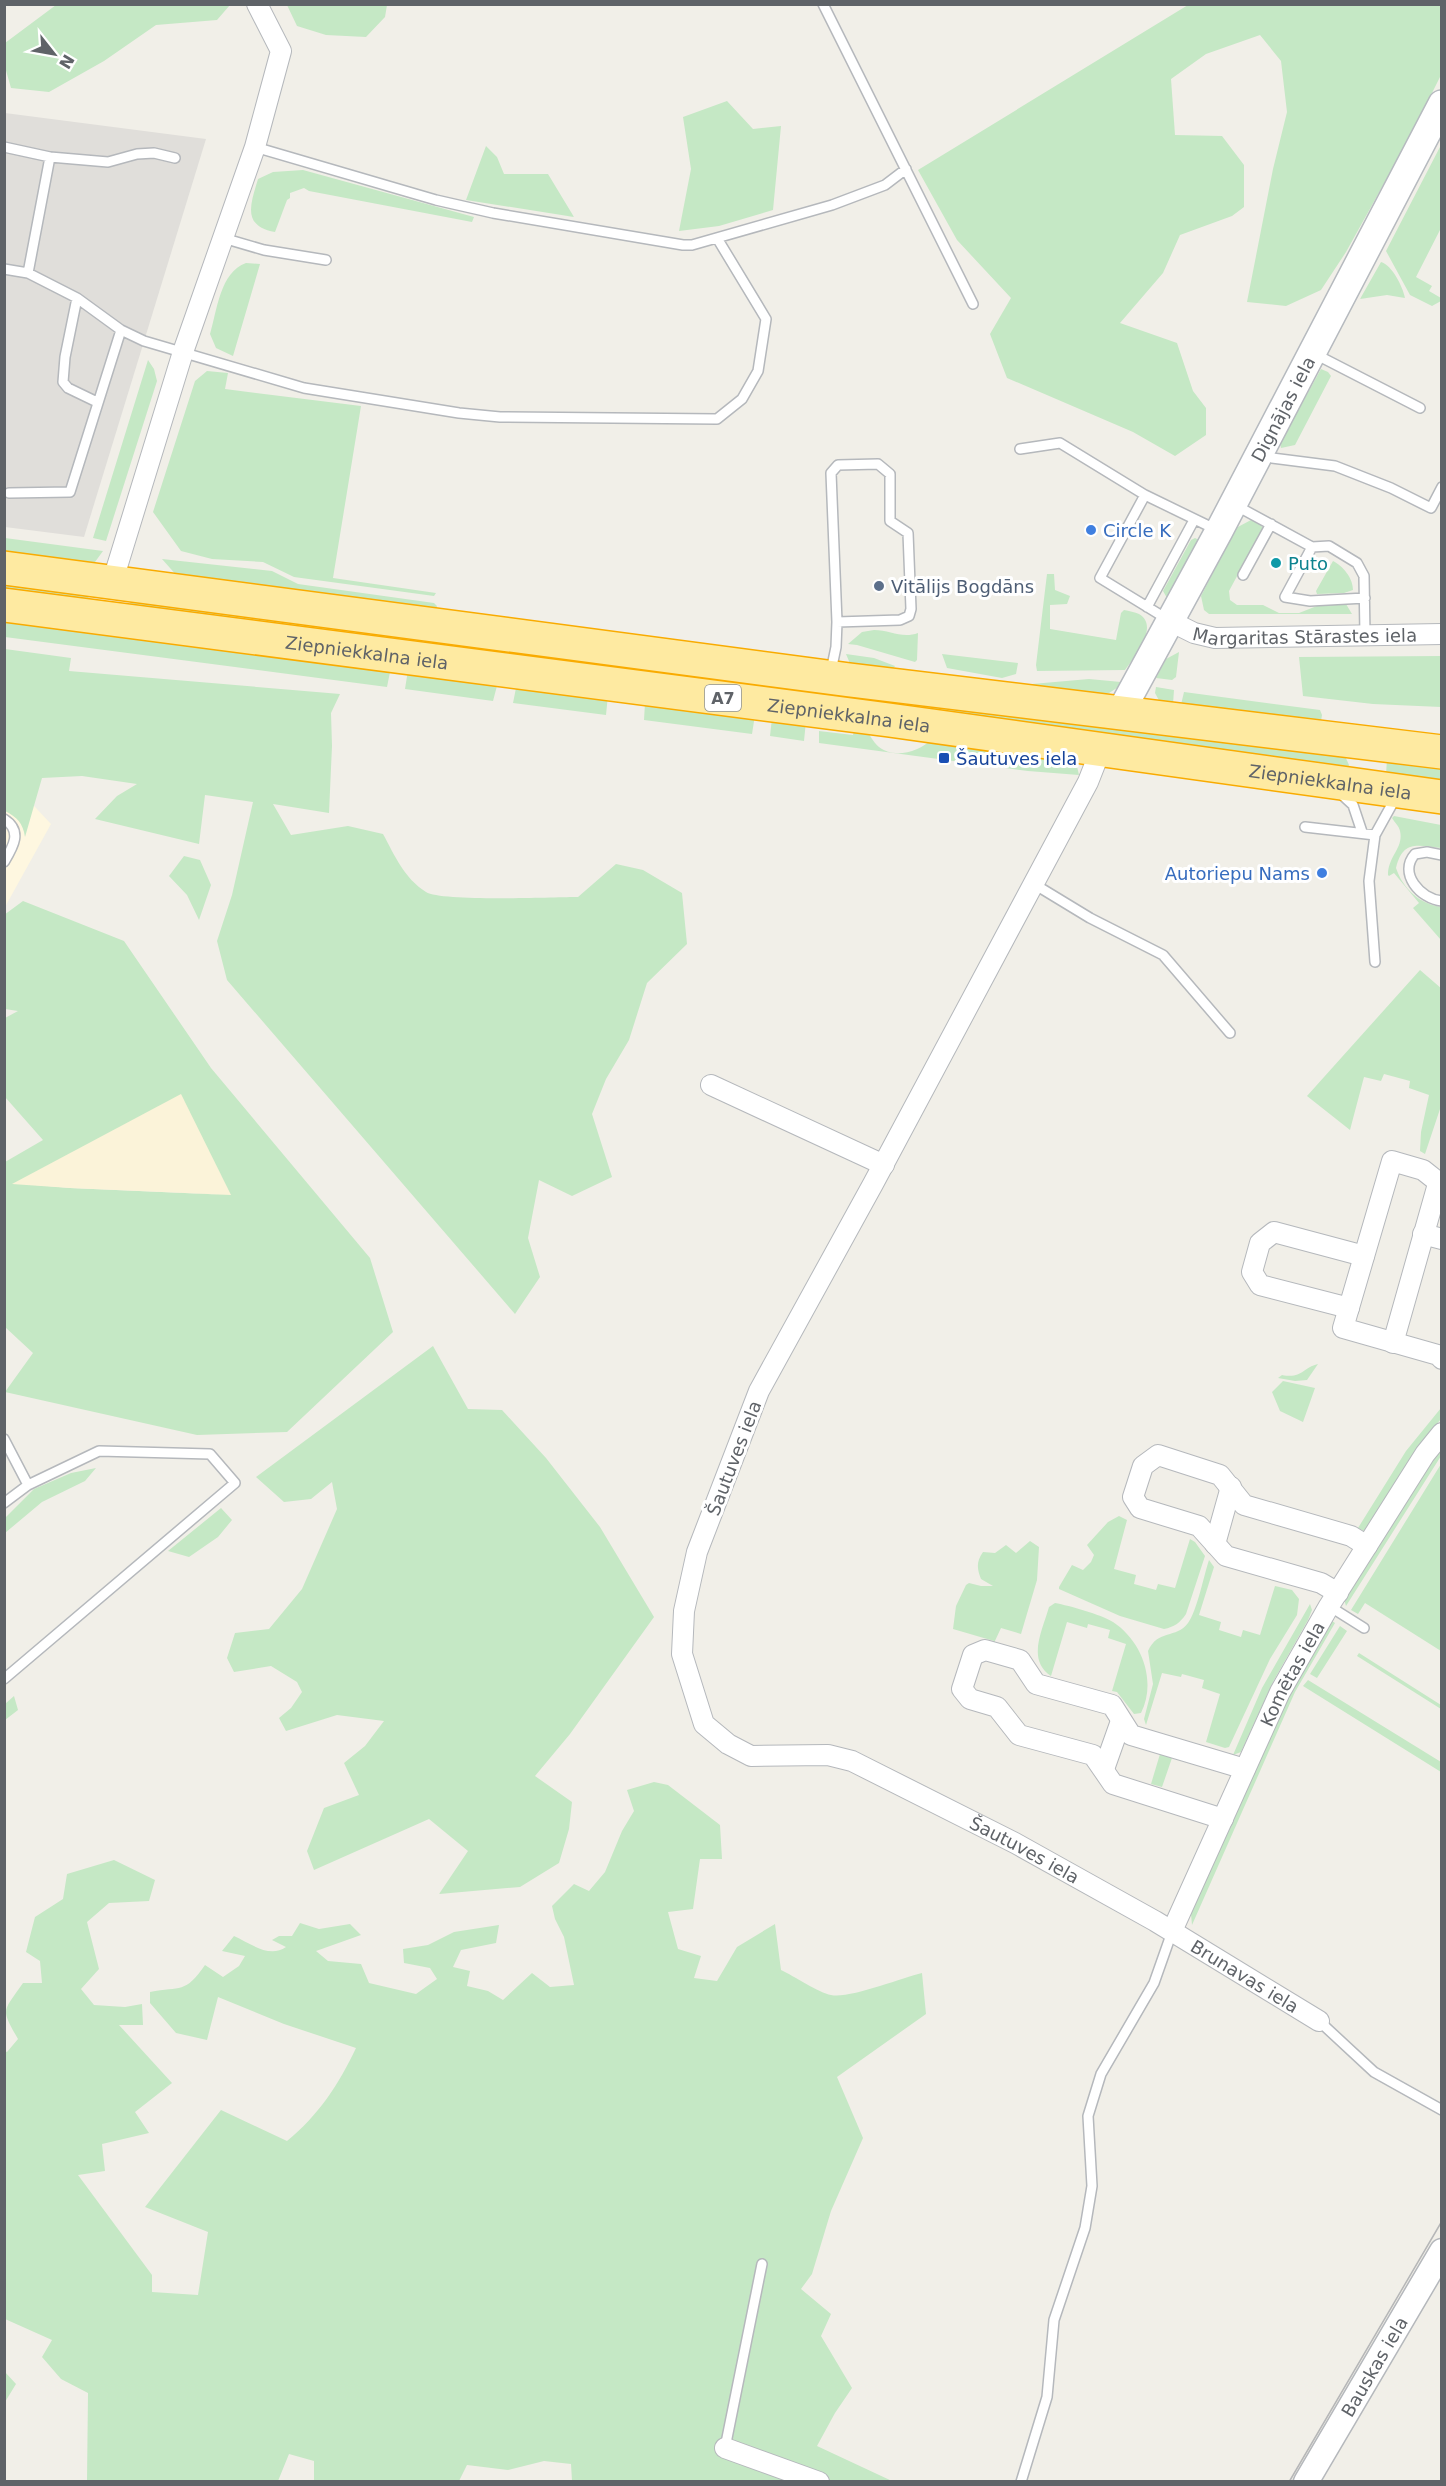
<svg xmlns="http://www.w3.org/2000/svg" width="1446" height="2486" viewBox="0 0 1446 2486" font-family="'DejaVu Sans',sans-serif">
  <style>
    .commercial { fill: #fef7e0 }
    .industrial { fill: #e0deda }
    .green { fill: #c5e8c5; fill-rule: evenodd }
    .sand { fill: #fbf3d9 }
    .lines { fill: none; stroke-linecap: round; stroke-linejoin: round }
    .service-casing { stroke: #b5b8bc; stroke-width: 12 }
    .minor-casing { stroke: #b5b8bc; stroke-width: 22 }
    .tertiary-casing { stroke: #b5b8bc; stroke-width: 27 }
    .secondary-casing { stroke: #b6babf; stroke-width: 30 }
    .trunk-casing { stroke: #f9ab00; stroke-width: 36 }
    .service { stroke: #fff; stroke-width: 9 }
    .minor { stroke: #fff; stroke-width: 20 }
    .tertiary { stroke: #fff; stroke-width: 24 }
    .secondary { stroke: #fff; stroke-width: 27 }
    .trunk { stroke: #feeaa1; stroke-width: 33 }
    .tram { stroke: #b6b7b8; stroke-width: 1.5 }
    .shop-dot { fill: #3f7fe0; stroke: #fff; stroke-width: 2 }
    .culture-dot { fill: #0f9aa8; stroke: #fff; stroke-width: 2 }
    .service-dot { fill: #5c6f8a; stroke: #fff; stroke-width: 2 }
    .transit-dot { fill: #1a4fb4; stroke: #fff; stroke-width: 2 }
    .labels { text-anchor: middle; dominant-baseline: central; stroke-width: 6; stroke-linejoin: round; paint-order: stroke }
    .shield { fill: #fff; stroke: #8f9295; stroke-width: 1.5 }
    .shield-label { font-size: 16px; font-weight: bold; fill: #5f6368 }
    .street-label { font-size: 18px; fill: #5f6368; stroke: #fff }
    .shop-label { font-size: 18px; fill: #366cbe; stroke: #fff; text-anchor: start }
    .culture-label { font-size: 18px; fill: #0d838f; stroke: #fff; text-anchor: start }
    .service-label { font-size: 18px; fill: #4e5e75; stroke: #fff; text-anchor: start }
    .transit-label { font-size: 18px; fill: #164399; stroke: #fff; text-anchor: start }
  </style>
  <rect width="100%" height="100%" fill="#f1efe8"/>
  <path class="commercial" d="M5 775 51 824 5 907Z"/>
  <path class="industrial" d="M5 113 206 139 84 537 5 527Z"/>
  <path class="green" d="M56 5 57 4 230 5 217 20 156 25 104 61 49 92 11 88 5 67V43Z
    M287 5H387L385 17 366 37 326 35 297 26Z
    M1188 5H1441V75L1412 133 1346 252 1321 290 1286 306 1247 302 1273 169 1287 112 1281 61 1260 35 1206 54 1171 79 1175 135 1222 136 1244 165V207L1232 216 1180 235 1163 273 1120 323 1177 343 1193 391 1206 408V435L1175 456 1133 432 1007 378 990 334 1011 298 957 240 918 170Z
    M727 101 753 129 781 126 773 210 719 226 679 231 691 169 683 117Z
    M1441 145V228L1416 277 1432 286 1429 291 1441 298V301L1432 306 1410 295 1386 251Z
    M486 146 497 157 504 174H548L574 217 466 200Z
    M303 170 474 217 472 222 309 191 304 188 290 193V198L287 200 275 232C241 226 251 203 258 179L273 172Z
    M1381 262C1392 265 1403 287 1405 298L1387 295 1360 299Z
    M246 263 260 264 233 356 216 348 210 334C217 311 220 272 246 263Z
    M148 360 154 369 157 381 106 541 93 538Z
    M1321 369 1328 372 1331 376 1295 445 1281 448 1280 443Z
    M207 371 228 373 225 389 361 406 333 578 436 593 434 596 294 577 263 562 212 559 181 551 153 512 195 381Z
    M1251 520 1257 521 1263 528 1229 591 1230 600 1237 605H1263L1279 613H1299L1322 604H1346L1352 614H1209L1204 610 1201 596 1236 528Z
    M5 538 103 551 95 562 81 567 5 557Z
    M1195 538 1199 540 1170 598H1167L1163 591 1191 540Z
    M162 559 272 571 298 584 434 603 437 606 435 614 178 577Z
    M1333 561C1343 566 1353 578 1353 590L1344 593 1317 594 1316 591Z
    M1047 574H1054L1055 590 1070 596 1067 604 1050 605V629L1116 640 1121 613 1124 610C1129 611 1135 612 1139 614 1160 626 1134 658 1125 670L1037 671 1036 665Z
    M5 580 90 594 86 603 5 592Z
    M132 599 868 695 867 703 134 608 130 604Z
    M21 622 391 667 387 687 5 637V623Z
    M874 630C890 630 902 639 918 633L917 660 915 662 857 645 848 644 862 632Z
    M5 649 71 658 69 671 340 694 331 713 332 746 329 813 273 804 291 835 348 826 383 834C395 856 404 878 426 892 442 902 553 897 578 897L616 864 643 870 682 893 687 944 647 983 629 1040 606 1079 592 1114 612 1177 572 1196 539 1180 528 1238 540 1277 515 1314 227 980 217 941 232 895 253 802 205 795 199 844 95 819 117 796 137 784 82 776 42 778 25 837C23 823 17 817 5 811Z
    M1179 652 1176 677 1172 680 1156 678 1166 659Z
    M846 654 874 658 895 666 893 669 851 666Z
    M942 654 1018 663 1016 674 1002 678 947 668Z
    M1441 656V707L1373 704 1303 696 1299 657Z
    M408 670 498 682 493 701 405 689Z
    M1089 679 1121 682 1120 686 1109 693 1097 695 1033 688 1032 684Z
    M517 683 608 695 606 715 513 703Z
    M1156 687 1174 690 1173 704 1162 706 1155 693Z
    M1184 692 1320 710 1322 715 1321 721 1180 709Z
    M645 703 755 715 752 734 644 720Z
    M911 703 1345 756 1349 765 1348 768 909 708Z
    M772 718 806 721 804 741 770 736Z
    M855 727H865C869 734 873 742 879 747 894 759 919 752 932 739L1076 762 1079 775 1028 771 819 743V731L853 735Z
    M1387 758 1441 764V786L1386 776Z
    M1394 816 1441 825V848C1418 846 1403 839 1396 868 1403 889 1420 904 1441 907V940L1413 908 1419 903 1394 873 1389 876 1388 875C1388 856 1404 848 1400 831 1399 826 1395 823 1392 818Z
    M184 856 200 860 211 885 199 920 187 895 169 876Z
    M23 901 124 941 211 1068 370 1258 393 1332 287 1432 197 1435 5 1392 33 1353 5 1327V1162L43 1140 5 1097V1018L18 1011 5 1009 4 915ZM13 1183 230 1195 70 1188Z
    M1420 970 1442 989 1441 1106 1425 1154 1420 1151 1421 1132 1429 1095 1409 1088 1410 1081 1384 1074 1381 1081 1364 1077 1350 1130 1307 1096Z
    M433 1346 468 1409 502 1410 546 1458 600 1527 654 1617 570 1734 535 1776 572 1802 569 1829 559 1863 520 1887 439 1894 468 1851 429 1819 314 1870 307 1851 324 1808 359 1795 344 1763 365 1746 384 1721 337 1715 286 1731 279 1718 291 1708 302 1692 297 1682 271 1666 234 1672 227 1658 235 1633 269 1629 302 1589 337 1509 332 1482 311 1499 284 1502 256 1477Z
    M1318 1364 1307 1380 1295 1381 1278 1378 1282 1375C1302 1379 1302 1368 1318 1364Z
    M1283 1381 1315 1388 1303 1422 1280 1411 1272 1392Z
    M1441 1408V1419L1420 1444 1364 1531 1358 1528 1406 1451Z
    M1441 1446V1456L1346 1606 1344 1599Z
    M1441 1464V1651L1365 1603 1358 1614 1351 1610Z
    M96 1468 85 1481 42 1502 5 1533V1518L34 1489 71 1473Z
    M221 1508 232 1520 218 1537 189 1557 168 1551Z
    M1119 1516 1127 1520 1114 1569 1136 1575 1134 1584 1156 1590 1158 1584 1175 1588 1190 1539 1195 1542 1205 1556 1186 1614C1180 1623 1174 1627 1164 1629L1120 1616 1059 1589V1587L1072 1565 1083 1570 1091 1562 1094 1555 1087 1545 1108 1522Z
    M1030 1541 1039 1547 1037 1580 1021 1634 1001 1628 994 1643V1641L953 1629 956 1606 966 1585 969 1583 981 1586H993L981 1579C977 1569 976 1562 983 1552L995 1553 1006 1545 1016 1553Z
    M1209 1560 1214 1567 1199 1615 1221 1622 1219 1630 1241 1637 1243 1630 1260 1635 1275 1586 1292 1590 1299 1599 1297 1615 1270 1659 1229 1747 1225 1748 1206 1742 1220 1694 1202 1688 1204 1680 1182 1674 1181 1677 1162 1673 1146 1725 1144 1719 1153 1684 1148 1651C1158 1629 1176 1639 1188 1623 1197 1611 1204 1575 1209 1560Z
    M1055 1603C1070 1606 1100 1614 1113 1622 1142 1641 1157 1681 1141 1713L1134 1714 1117 1692 1112 1691 1126 1644 1108 1638 1110 1630 1088 1624 1087 1628 1067 1622 1051 1676C1026 1660 1043 1629 1049 1607Z
    M1310 1604 1312 1610 1308 1620 1274 1680 1241 1752 1233 1755 1262 1688Z
    M1332 1621 1335 1623 1295 1692 1192 1925 1191 1914 1291 1686Z
    M1340 1626 1347 1631 1317 1678 1310 1674Z
    M1359 1653 1441 1705V1709L1357 1656Z
    M1308 1680 1441 1762V1772L1303 1686Z
    M14 1696 18 1710 5 1720V1704Z
    M1160 1754 1172 1758 1162 1787 1151 1784Z
    M654 1782 668 1785 720 1825 722 1859H700L693 1909 668 1912 678 1949 701 1956 694 1978 717 1981 737 1947 775 1924 781 1970C794 1976 819 1993 831 1995 849 1999 901 1978 922 1973L926 2014 837 2077 863 2138 831 2211 812 2274 801 2289 831 2314 821 2336 852 2388 835 2413 817 2446 892 2481H572L571 2464 544 2461 508 2470 467 2465 459 2481 314 2482V2461L289 2454 278 2481H87L88 2393 61 2379 42 2357 52 2340 5 2319 4 2051 7 2052 18 2039C0 2008 3 2012 23 1983H42L40 1961 26 1952 35 1917 63 1899 67 1874 114 1860 155 1880 149 1901 109 1903 87 1922 99 1969 81 1989 94 2005 125 2007 142 2004 143 2025H119L172 2083 135 2112 149 2133 102 2144 105 2171 78 2175 152 2275V2292L198 2295 208 2232 145 2207 221 2110 287 2141C318 2116 339 2084 356 2048L284 2024 218 1997 207 2040 176 2033 150 2003V1992C181 1986 185 1994 205 1965L223 1977 239 1966 245 1956 222 1951 234 1936C250 1943 269 1959 286 1947L272 1940 279 1936H292L300 1923 319 1929 350 1924 361 1935 316 1951 328 1961 361 1964 369 1983 416 1994 437 1979 430 1968 404 1963 403 1949 428 1945 454 1932 499 1925 496 1943 461 1950 453 1967 470 1971 467 1986 488 1991 503 2000 532 1973 550 1987 574 1985 564 1937 555 1919 552 1906 574 1884 589 1891 605 1872 622 1831 634 1811 627 1790Z
    M5 2372 16 2384 5 2402Z"/>
  <path class="sand" d="M181 1094 231 1195 70 1188 12 1184Z"/>
  <g class="lines">
    <g class="service-casing">
      <path id="service" d="M823 4 973 304
        M4 147 50 157 28 273 77 298 121 330 144 341 304 388 459 413 500 417 717 419 742 399 758 371 766 319 717 238
        M255 147 436 200 493 213 683 245H692L832 205 885 185 906 169
        M50 157 108 162 137 154 154 153 175 158
        M223 238 264 250 326 260
        M4 269 28 273
        M77 298 65 357 63 382 68 388 97 402
        M1313 353 1420 408
        M1020 449 1060 443 1145 495
        M1262 453 1272 458 1335 466 1391 488 1431 508 1442 487
        M878 464 890 474V521L908 533 911 609 909 616 900 620 837 622 831 473 838 465Z
        M9 493 70 492 121 330
        M1235 505 1312 547 1329 546 1357 563 1364 576 1365 635
        M1312 547 1285 597 1310 601 1365 598
        M1243 575 1271 524
        M1147 607 1194 520
        M1167 619 1100 578 1145 495 1217 530
        M831 671 836 647 837 622
        M1340 793 1353 805 1362 832
        M4 819C23 831 13 847 4 862
        M1305 827 1375 835 1396 797
        M1442 855 1427 852 1415 854C1398 873 1420 899 1442 901
        M1034 884 1090 918 1163 955 1230 1033
        M1375 962 1369 881 1375 835
        M4 1439 28 1485 4 1503
        M1329 1606 1364 1628
        M4 1679 235 1483 210 1454 99 1451 28 1485
        M1319 2021 1374 2072 1442 2110
        M725 2448 762 2264
        M1021 2482 1047 2397 1054 2320 1085 2228 1092 2186 1088 2116 1101 2074 1154 1983 1172 1932"/>
    </g>
    <g class="minor-casing">
      <g id="minor">
        <path d="M112 583 183 352 255 147 281 51 257 4"/>
        <path id="s1" d="M1172 622 1194 633 1215 638 1442 634"/>
        <path id="s2" d="M1101 749 1088 782 873 1184 759 1391 697 1552 684 1611 682 1654 704 1724 728 1744 751 1756 828 1755 852 1761 1015 1843 1155 1921 1319 2021"/>
        <path d="M711 1085 884 1165"/>
        <path d="M1442 1185 1423 1170 1392 1161 1343 1328 1438 1355 1442 1359"/>
        <path d="M1423 1234 1442 1239"/>
        <path d="M1349 1308 1260 1285 1252 1272 1260 1243 1274 1232 1364 1256"/>
        <path d="M1393 1343 1438 1184"/>
        <path d="M1215 1544 1231 1487"/>
        <path d="M1338 1593 1321 1583 1226 1556 1199 1526 1140 1508 1133 1497 1143 1466 1158 1455 1220 1475 1244 1505 1351 1536 1367 1546"/>
        <path d="M1104 1769 1121 1721"/>
        <path d="M1223 1819 1113 1784 1093 1755 1019 1735 997 1707 970 1699 962 1689 973 1655 985 1650 1020 1660 1036 1684 1112 1705 1131 1735 1245 1769"/>
        <path id="s3" d="M1172 1931 1280 1692 1329 1606 1425 1454 1442 1433"/>
        <path d="M725 2448 819 2482"/>
      </g>
    </g>
    <g class="tertiary-casing">
      <g id="tertiary">
        <path id="s4" d="M1306 2482 1442 2251"/>
      </g>
    </g>
    <g class="secondary-casing">
      <g id="secondary">
        <path id="s5" d="M1120 713 1219 531 1442 104"/>
      </g>
    </g>
    <g class="trunk-casing">
      <g id="trunk">
        <path d="M4 568 850 680 1442 752"/>
        <path id="s6" d="M4 605 889 720 1442 797"/>
      </g>
    </g>
    <use href="#service" class="service"/>
    <use href="#minor" class="minor"/>
    <use href="#tertiary" class="tertiary"/>
    <use href="#secondary" class="secondary"/>
    <use href="#trunk" class="trunk"/>
    <path class="tram" d="M1289 2482 1442 2221"/>
  </g>
  <g class="shop-dot">
    <circle cx="1091" cy="530" r="6"/>
    <circle cx="1322" cy="873" r="6"/>
  </g>
  <circle class="culture-dot" cx="1276" cy="563" r="6"/>
  <circle class="service-dot" cx="879" cy="586" r="6"/>
  <rect class="transit-dot" x="938" y="752" width="12" height="12" rx="3"/>
  <g class="labels">
    <rect class="shield" x="705" y="685" width="36" height="26" rx="4.5"/>
    <g class="shield-label">
      <text x="723" y="698">A7</text>
    </g>
    <g class="street-label">
      <text stroke="none"><textPath href="#s5" startOffset="345">Dignājas iela</textPath></text>
      <text stroke="none"><textPath href="#s1" startOffset="136">Margaritas Stārastes iela</textPath></text>
      <text stroke="none"><textPath href="#s6" startOffset="366">Ziepniekkalna iela</textPath></text>
      <text stroke="none"><textPath href="#s6" startOffset="852">Ziepniekkalna iela</textPath></text>
      <text stroke="none"><textPath href="#s6" startOffset="1338">Ziepniekkalna iela</textPath></text>
      <text transform="translate(734 1458) rotate(-69)">Šautuves iela</text>
      <text stroke="none"><textPath href="#s3" startOffset="284">Komētas iela</textPath></text>
      <text stroke="none"><textPath href="#s2" startOffset="1430">Šautuves iela</textPath></text>
      <text stroke="none"><textPath href="#s2" startOffset="1684">Brunavas iela</textPath></text>
      <text stroke="none"><textPath href="#s4" startOffset="134">Bauskas iela</textPath></text>
    </g>
    <g class="shop-label">
      <text x="1103" y="530">Circle K</text>
      <text x="1310" y="873" text-anchor="end">Autoriepu Nams</text>
    </g>
    <g class="culture-label">
      <text x="1288" y="563">Puto</text>
    </g>
    <g class="service-label">
      <text x="891" y="586">Vitālijs Bogdāns</text>
    </g>
    <g class="transit-label">
      <text x="956" y="758">Šautuves iela</text>
    </g>
  </g>
  <rect width="1446" height="2486" fill="none" stroke="#5f6368" stroke-width="12"/>
  <g transform="translate(54 54) rotate(121)" stroke="#ffffff" stroke-width="4.5" paint-order="stroke">
  <path d="M0-4.5L10 22L0 15L-10 22Z" fill="#5f6368"/>
  <text y="-9" font-size="16" font-weight="bold" text-anchor="middle" fill="#5f6368">N</text>
  </g>
</svg>
